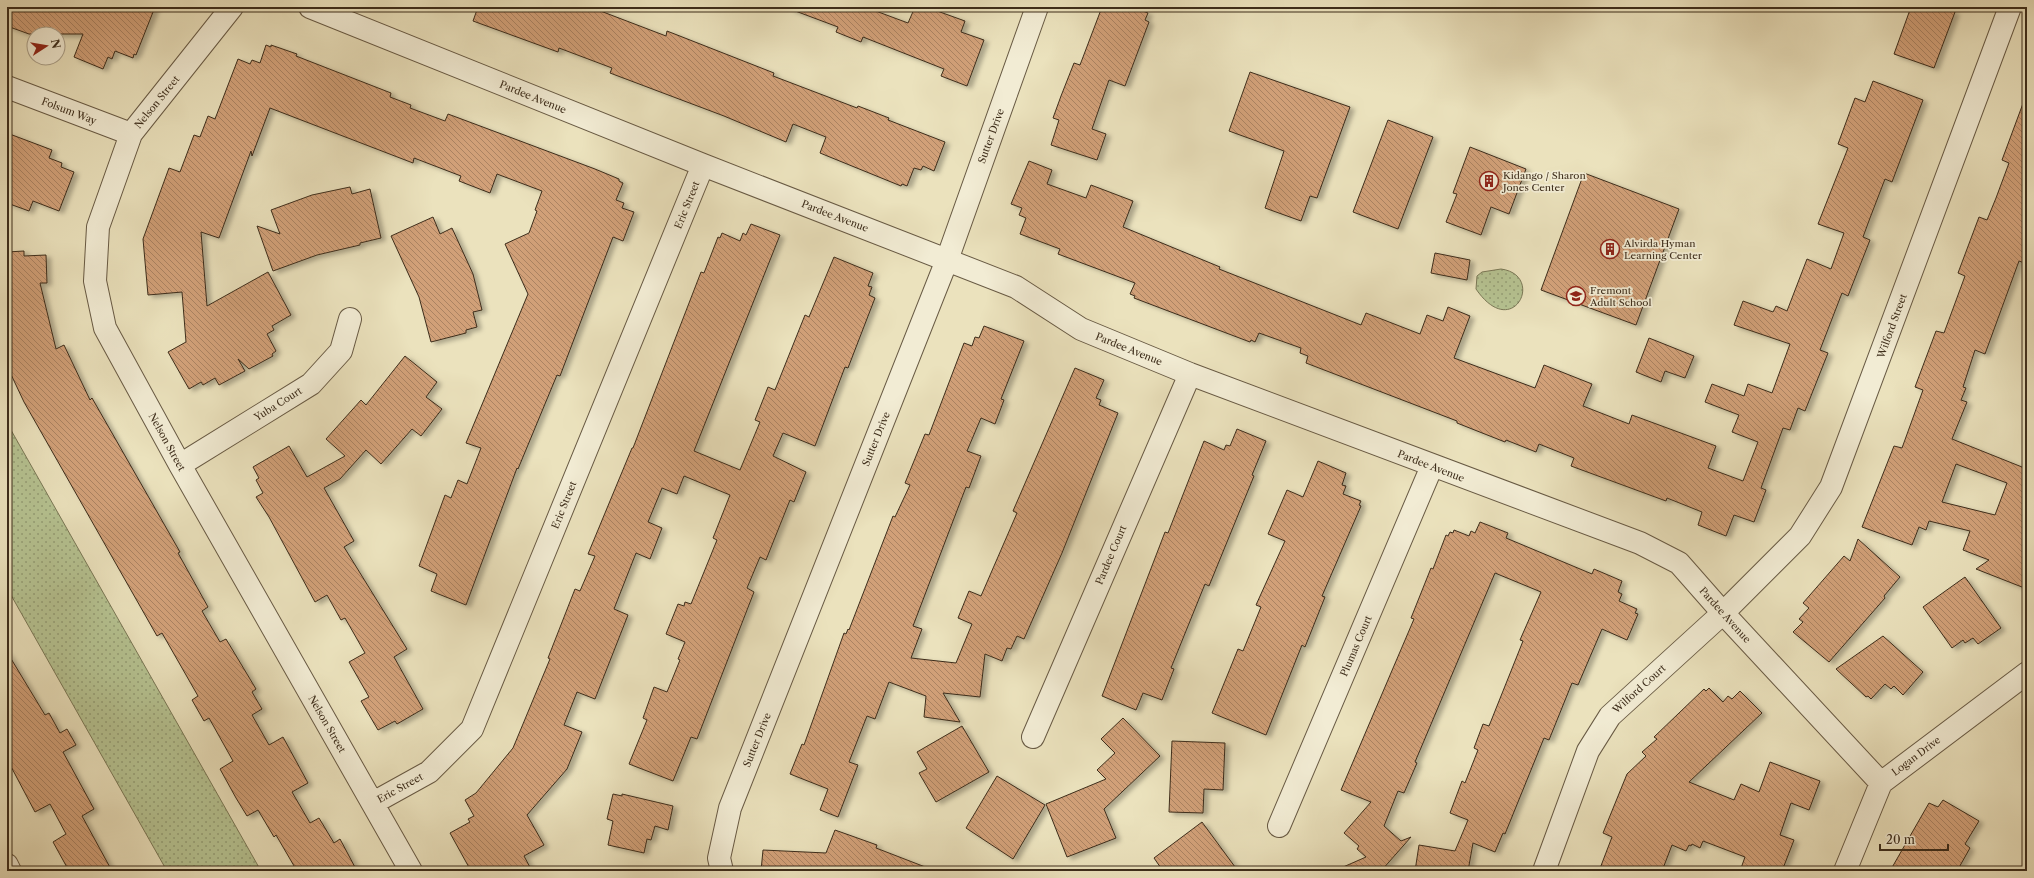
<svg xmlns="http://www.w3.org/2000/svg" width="2034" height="878" viewBox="0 0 2034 878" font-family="'Libre Caslon Text',serif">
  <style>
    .green { fill: url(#green-dots); stroke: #7a7856 }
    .building { fill: url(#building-back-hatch); stroke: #3d2d1b; fill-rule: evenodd; filter: url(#shadow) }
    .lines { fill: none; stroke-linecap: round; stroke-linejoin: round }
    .minor-casing { stroke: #685a44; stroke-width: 24 }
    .minor { stroke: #f2ecd4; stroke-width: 22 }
    .labels { text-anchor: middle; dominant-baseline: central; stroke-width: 3.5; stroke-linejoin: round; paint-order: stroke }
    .street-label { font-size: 10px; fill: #3d2d1b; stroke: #f2ecd4 }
    .poi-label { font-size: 10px; fill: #3d2d1b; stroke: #f2ecd4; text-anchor: start }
  </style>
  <defs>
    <pattern id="green-dots" width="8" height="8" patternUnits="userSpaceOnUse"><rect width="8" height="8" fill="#b6c392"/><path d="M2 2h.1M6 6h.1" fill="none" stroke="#959f76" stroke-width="1.8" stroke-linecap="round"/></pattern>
    <pattern id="building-back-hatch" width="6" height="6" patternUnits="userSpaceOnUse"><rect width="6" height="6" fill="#d1a078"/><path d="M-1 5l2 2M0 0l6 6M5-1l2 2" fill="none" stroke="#ab8362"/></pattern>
    <filter id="shadow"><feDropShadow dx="4.5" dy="2.5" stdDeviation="2" flood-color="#0004"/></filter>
  </defs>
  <rect width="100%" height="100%" fill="#ebe2bd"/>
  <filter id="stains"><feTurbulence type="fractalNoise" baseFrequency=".005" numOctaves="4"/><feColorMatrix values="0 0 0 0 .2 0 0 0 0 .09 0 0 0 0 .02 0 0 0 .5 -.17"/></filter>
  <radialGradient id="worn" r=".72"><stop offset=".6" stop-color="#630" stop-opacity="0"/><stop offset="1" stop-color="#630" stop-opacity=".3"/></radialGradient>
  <path class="green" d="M1501 269C1546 275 1513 343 1476 289L1477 276 1482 272Z
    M7 423 261 871H167L7 588Z"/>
  <path class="building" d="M7 7H155L136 55 134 54 133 58 115 51 112 59 108 57 103 69 74 57 83 34H29L7 26Z
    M478 7H590L666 36 667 31 774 73 773 76 857 108 858 106 889 118 888 120 945 142 934 171 923 166 921 170 914 168 907 186 902 184 901 186 820 153 826 137 793 124 786 142 724 116 610 73 612 68 559 48 558 52 473 21Z
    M791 7H865L908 23 915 7H926L965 21 961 32 984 40 967 86 941 76 944 69 863 37 861 42 836 32 838 27 790 9Z
    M1102 7H1132L1148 13 1145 20 1149 22 1125 86 1109 80 1092 129 1106 134 1097 160 1051 145 1059 120 1053 118 1061 96 1074 63 1080 65Z
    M1911 7H1942L1955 12 1934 68 1894 54Z
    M266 45 271 47V45L297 54 296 56 391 93 390 97 411 105 410 108 445 121 448 114 595 169 619 179V181L623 183 616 200 624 203 622 208 634 212 623 241 613 237 560 376 557 375 518 469 517 468 466 605 431 591 437 574 419 566 445 495 451 498 458 480 467 484 481 448 466 443 528 294 505 244 529 233 537 211 535 210 542 191 497 174 490 193 459 181 461 176 414 158 413 163 270 108 252 156 251 151 219 238 201 232 207 306 268 272 291 315 272 326 274 330 267 334 276 351 272 354 273 356 249 369 238 359 245 371 219 385 215 378 203 385 201 382 189 389 168 352 186 342 182 292 148 295 143 239 169 168 180 172 194 135 200 137 208 116 215 119 238 59 250 64 252 60 260 63Z
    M1250 72 1350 107 1317 198 1310 196 1301 221 1265 208 1284 151 1229 131Z
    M1873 81 1923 100 1892 182 1885 179 1870 218 1863 237 1870 240 1848 296 1842 293 1820 350 1828 353 1805 411 1798 408 1790 430 1783 428 1761 488 1766 490 1754 522 1734 515 1726 536 1698 525 1702 512 1667 498 1666 501 1571 466 1574 458 1539 444 1536 452 1506 440 1505 442 1457 423V421L1306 363 1308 356 1300 353 1301 348 1259 333 1255 342 1251 340 1250 342 1134 298 1135 296 1130 294 1135 283 1058 254 1060 249 1020 234 1026 218 1019 215 1022 208 1011 204 1029 161 1052 170 1047 184 1086 198 1091 185 1133 201 1123 227 1220 267 1219 269 1361 325 1366 313 1420 334 1427 315 1443 321 1448 307 1470 316 1454 358 1535 388 1544 365 1592 384 1583 406 1629 424 1632 415 1716 446 1708 468 1743 481 1758 442 1732 432 1739 415 1705 402 1712 384 1744 396 1748 384 1772 393 1790 344 1734 325 1743 301 1773 312 1776 306 1787 311 1807 259 1831 269 1844 233 1818 224 1848 148 1838 144 1855 98 1865 102Z
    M2025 98H2027V264L2019 261 1985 354 1975 350 1963 387 1966 388 1961 400 1967 402 1952 439 2027 469V589L1976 569 1989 560 1963 550 1970 531 1929 521 1926 530 1919 527 1912 545 1862 527 1894 446 1902 448 1923 390 1915 387 1936 331 1944 333 1965 276 1958 273 1979 217 1987 220 1996 198 2009 163 2002 160ZM1956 464 2007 483 1995 515 1942 502Z
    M1388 120 1433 137 1398 229 1353 212Z
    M7 133 52 150 49 158 62 163 61 167 74 172 59 211 33 201 29 211 7 203Z
    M1470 147 1526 169 1509 214 1491 207 1481 235 1446 222 1457 194 1453 193Z
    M1584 173 1679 209 1636 325 1541 290Z
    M350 187 352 194 370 189 381 238 360 243V245L317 255 273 271 257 226 280 234 271 210 312 195Z
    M433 217 440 234 452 228 473 274 482 310 473 312 477 327 466 330V333L431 342 419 297 391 236Z
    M751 224 780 235 694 451 740 470 760 422 755 420 768 387 775 390 805 315 809 317 834 257 873 273 868 286 872 287 869 295 875 298 848 368 845 367 815 446 783 433 773 456 806 472 794 502 790 500 766 560 760 557 747 588 754 592 697 739 691 737 673 781 629 764 647 720 643 718 654 687 667 692 680 660 678 659 685 642 666 634 678 604 684 606 685 602 691 604 717 540 713 538 730 495 684 476 677 494 662 488 648 522 662 528 650 559 636 553 614 609 628 615 595 699 577 692 564 725 582 732 567 769 527 815 544 845 524 856 532 871H471L450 833 470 822 468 819 474 816 465 800 476 793 513 748 550 659 548 658 575 589 580 591 595 556 588 554 632 448H633L701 272 704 273 718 237 720 238 722 233 740 241 743 233 746 235Z
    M24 251V256L46 255 47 283H40L56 349 64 345 90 400 92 398 180 552 178 553 208 607 202 611 220 642 226 639 256 689 252 692 262 709 252 715 269 745 283 737 308 783 292 792 310 823 319 818 334 843 340 839 357 871H297L276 835 274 837 258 810 247 816 236 798 220 769 233 761 209 718 204 721 192 700 198 696 162 633 157 636 24 402 7 366V252Z
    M1435 253 1470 260 1467 280 1431 273Z
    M984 326 1024 341 1001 399 1004 400 995 424 981 418 967 451 981 456 969 488 966 487 913 626 922 629 911 658 956 663 972 624 958 618 969 591 981 596 1017 513 1013 511 1026 481 1075 368 1104 380 1096 398 1101 400 1099 405 1118 413 1062 553 1024 639 1017 636 1011 649 1007 648 1002 661 985 654 980 697 943 693 960 722 924 717 926 696 889 682 875 719 867 716 849 762 858 765 838 817 820 810 828 789 790 774 802 744 804 745 844 633 846 634 848 629 849 630 893 516 895 517 910 485 905 483 925 434 929 435 964 343 972 346 975 337 979 338Z
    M1649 338 1694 356 1685 378 1665 371 1661 382 1636 372Z
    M405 356 437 382 426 397 442 409 421 436 412 429 381 464 366 450 340 479 324 488 354 541 344 547 407 649 394 657 423 709 397 724 395 721 378 730 361 701 369 697 349 662 365 653 345 618 341 620 327 595 315 602 269 517 256 497 263 493 256 480 259 478 253 467 289 446 307 477 345 456 326 439 361 400 366 405Z
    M1237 429 1266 441 1252 475 1254 476 1209 586 1205 584 1171 668 1174 669 1162 700 1143 693 1136 710 1102 696 1165 532 1168 533 1204 441 1224 450 1226 445 1230 446Z
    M1318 461 1346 473 1342 485 1346 486 1343 494 1361 501 1359 505 1361 506 1322 596 1325 597 1305 647 1302 645 1266 735 1212 713 1238 649 1243 651 1261 607 1256 605 1285 541 1268 534 1287 490 1303 497Z
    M1480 522 1508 533 1506 538 1592 574 1594 569 1622 581 1618 592 1622 594 1619 601 1637 609 1635 613 1638 614 1627 640 1602 629 1578 685 1572 683 1549 740 1544 738 1505 834 1503 833 1495 852 1473 843 1468 871H1415L1419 845 1455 851 1468 820 1450 813 1462 781 1465 783 1478 750 1474 748 1483 724 1489 726 1523 641 1520 640 1541 592 1495 573 1415 762 1417 763 1404 793 1398 791 1384 826 1401 841 1411 837 1381 871H1334L1366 857 1357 849 1359 846 1344 833 1371 802 1341 790 1414 619 1411 618 1431 568 1433 569 1446 535 1448 536 1450 532 1453 533 1454 530 1469 536 1471 531 1475 533Z
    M1858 539 1900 577 1884 596 1885 598 1829 662 1793 632 1803 622 1799 619 1809 608 1803 603 1844 556 1850 561Z
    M1965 577 2001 628 1978 644 1973 638 1965 643 1963 640 1952 648 1923 607Z
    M1883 636 1923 672 1903 695 1894 686 1891 689 1885 684 1871 699 1868 696 1866 697 1836 669Z
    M7 652 45 715 49 713 60 733 67 729 76 745 63 752 94 809 82 816 112 871H69L53 842 66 834 50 804 35 812 7 759Z
    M1709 688 1723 702 1728 696 1732 699 1740 691 1762 713 1689 782 1734 800 1741 784 1759 792 1770 762 1820 781 1809 810 1791 803 1780 835 1794 840 1782 871H1740L1745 857 1703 841 1700 848 1692 844 1691 846 1689 845 1686 851 1672 845 1662 871H1599L1612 837 1603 833 1627 774 1646 756 1642 752 1657 739 1654 737 1704 689 1706 691Z
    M1123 718 1160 756 1104 809 1116 838 1067 857 1046 804 1106 779 1097 770 1115 753 1101 739Z
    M962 726 989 772 936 802 919 773 927 769 917 752Z
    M1172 741 1225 743 1223 790 1204 789 1203 813 1169 812Z
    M997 776 1045 805 1013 859 966 828Z
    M613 794 622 796V794L673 806 668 830 655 826 651 840 647 839 644 853 608 845 613 821 607 819Z
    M1943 800 1979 821 1965 844 1970 848 1957 871H1890L1929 803 1938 807Z
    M1202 822 1238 871H1163L1154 858Z
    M835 830 877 845 876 848 933 870 932 871H761L763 850 826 853Z"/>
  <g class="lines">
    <g class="minor-casing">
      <path id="minor" d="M232 7 131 134 98 227 95 281 105 328 180 465 411 871
        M310 7 703 165 1016 287 1081 329 1190 374 1640 543 1679 563 1723 613 1881 783
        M7 87 131 134
        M180 465 311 384 341 351 350 319
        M1033 737 1190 374
        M373 803 429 772 472 729 703 165
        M1279 826 1432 466
        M7 865 10 871
        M722 871 719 858 730 808 947 260 1037 7
        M1544 871 1588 751 1610 716 1723 613 1800 536 1831 487 2010 7
        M1845 871 1881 783 2027 673"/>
    </g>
    <use href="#minor" class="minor"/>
  </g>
  <defs>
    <g id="building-ring" transform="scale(1)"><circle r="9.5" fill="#f2ecd4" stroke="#8f2418" stroke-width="1.5"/><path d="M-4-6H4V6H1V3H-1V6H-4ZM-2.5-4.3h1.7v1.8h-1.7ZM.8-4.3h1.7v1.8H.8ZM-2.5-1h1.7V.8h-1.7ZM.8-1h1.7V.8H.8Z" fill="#8f2418"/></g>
    <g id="school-ring" transform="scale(1)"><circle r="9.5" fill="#f2ecd4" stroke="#8f2418" stroke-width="1.5"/><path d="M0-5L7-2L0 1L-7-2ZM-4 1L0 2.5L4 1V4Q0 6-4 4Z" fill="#8f2418"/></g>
  </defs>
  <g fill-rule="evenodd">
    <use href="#building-ring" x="1489" y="181"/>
    <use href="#building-ring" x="1610" y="249"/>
    <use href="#school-ring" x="1576" y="296"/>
  </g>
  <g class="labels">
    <g class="street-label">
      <text transform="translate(533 97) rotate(22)">Pardee Avenue</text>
      <text transform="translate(157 102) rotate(-51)">Nelson Street</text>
      <text transform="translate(69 111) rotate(21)">Folsum Way</text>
      <text transform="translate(991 136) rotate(-70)">Sutter Drive</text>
      <text transform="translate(687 205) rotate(-68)">Eric Street</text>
      <text transform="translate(835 216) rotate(21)">Pardee Avenue</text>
      <text transform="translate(1892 326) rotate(-70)">Wilford Street</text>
      <text transform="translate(1129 349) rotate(22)">Pardee Avenue</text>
      <text transform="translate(278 404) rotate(-32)">Yuba Court</text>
      <text transform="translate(876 439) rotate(-68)">Sutter Drive</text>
      <text transform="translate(167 442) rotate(61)">Nelson Street</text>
      <text transform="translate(1431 466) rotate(21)">Pardee Avenue</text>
      <text transform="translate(564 505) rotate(-68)">Eric Street</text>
      <text transform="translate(1111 555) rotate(-67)">Pardee Court</text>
      <text transform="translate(1725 615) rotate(48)">Pardee Avenue</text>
      <text transform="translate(1356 646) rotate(-67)">Plumas Court</text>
      <text transform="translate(1639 689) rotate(-42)">Wilford Court</text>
      <text transform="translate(327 724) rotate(60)">Nelson Street</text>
      <text transform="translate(757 740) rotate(-68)">Sutter Drive</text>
      <text transform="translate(1916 756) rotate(-37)">Logan Drive</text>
      <text transform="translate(400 788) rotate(-29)">Eric Street</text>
    </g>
    <g class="poi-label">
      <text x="1503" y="175">Kidango / Sharon<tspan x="1503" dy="12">Jones Center</tspan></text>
      <text x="1624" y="243">Alvirda Hyman<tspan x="1624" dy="12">Learning Center</tspan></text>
      <text x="1590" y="290">Fremont<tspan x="1590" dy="12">Adult School</tspan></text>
    </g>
  </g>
  <rect width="2034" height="878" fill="none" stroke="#ebe2bd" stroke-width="24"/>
  <rect x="8" y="8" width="2018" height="862" fill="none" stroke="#3d2d1b" stroke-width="2"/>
  <rect x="12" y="12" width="2010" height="854" fill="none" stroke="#3d2d1b"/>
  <g transform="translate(46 46) rotate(78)"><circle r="19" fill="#f2ecd4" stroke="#aaa08a"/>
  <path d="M0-3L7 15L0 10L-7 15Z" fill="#8f2418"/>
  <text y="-6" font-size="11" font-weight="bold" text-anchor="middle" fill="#3d2d1b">N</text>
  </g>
  <path d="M1880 844v6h68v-6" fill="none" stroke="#3d2d1b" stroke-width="2"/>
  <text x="1886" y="844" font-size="12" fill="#3d2d1b" stroke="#f2ecd4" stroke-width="3" paint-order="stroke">20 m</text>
  <rect width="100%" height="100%" filter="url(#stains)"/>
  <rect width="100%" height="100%" fill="url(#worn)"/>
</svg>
